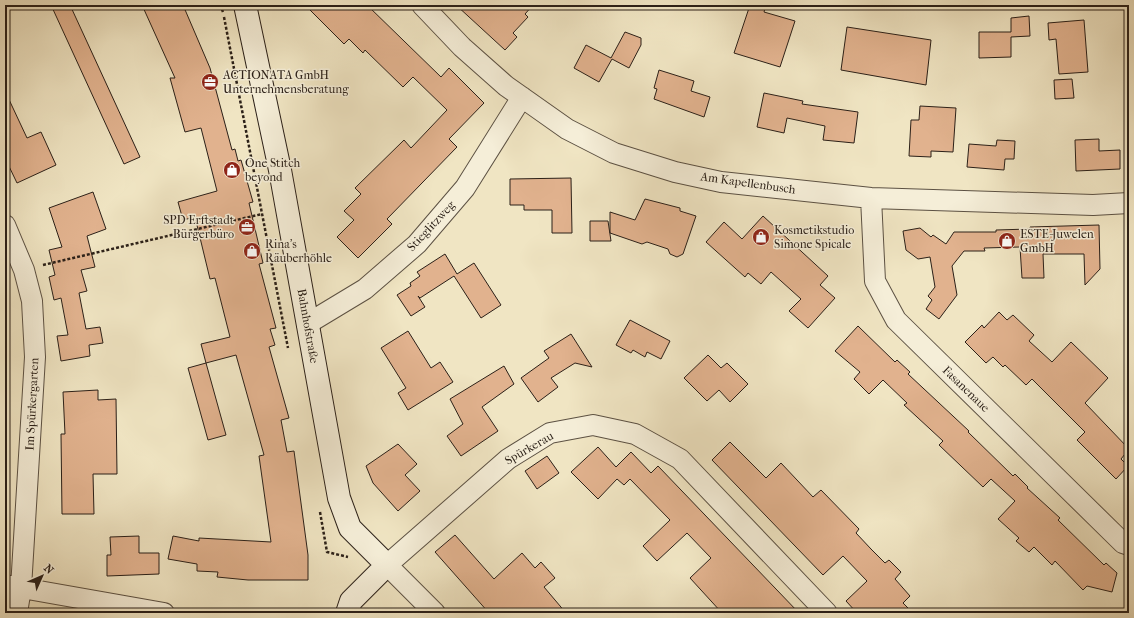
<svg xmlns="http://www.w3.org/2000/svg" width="1134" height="618" viewBox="0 0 1134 618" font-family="'IM FELL French Canon',serif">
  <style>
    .building { fill: #e1b28e; stroke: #2b2018 }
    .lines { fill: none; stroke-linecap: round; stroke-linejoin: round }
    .street-casing { stroke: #5c5143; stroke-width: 22 }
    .secondary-casing { stroke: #2b2018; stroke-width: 24 }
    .path { stroke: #2b2018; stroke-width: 2.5; stroke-dasharray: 3 2; stroke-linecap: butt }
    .street { stroke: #f5eed8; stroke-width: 20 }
    .secondary { stroke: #f5eed8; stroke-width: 22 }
    .labels { text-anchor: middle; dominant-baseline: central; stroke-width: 3; stroke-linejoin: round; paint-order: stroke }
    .poi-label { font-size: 12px; fill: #2b2018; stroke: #f5eed8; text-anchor: start }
    .street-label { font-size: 12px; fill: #2b2018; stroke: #f5eed8 }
  </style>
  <rect width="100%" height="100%" fill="#f0e5c3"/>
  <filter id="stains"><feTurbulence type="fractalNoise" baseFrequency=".005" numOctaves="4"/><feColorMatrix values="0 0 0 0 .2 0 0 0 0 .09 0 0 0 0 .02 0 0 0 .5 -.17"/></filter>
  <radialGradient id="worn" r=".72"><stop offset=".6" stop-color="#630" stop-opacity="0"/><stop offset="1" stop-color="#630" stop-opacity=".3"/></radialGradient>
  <path class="building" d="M51 5H70L140 157 124 164Z
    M142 5H183L210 68 232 150 235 149 238 161 241 160 253 202 249 203 263 263 259 264 276 328 270 329 275 345 269 347 289 418 281 420 287 452 294 451 308 555V580H248L217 577 218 572 197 571V564L168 559 173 536 199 541V538L271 542 259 456 264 455 236 355 206 363 226 435 208 440 188 368 206 363 201 344 230 337 215 278 210 279 195 217 183 220 178 202 217 191 201 128 185 132 170 78H175Z
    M305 5H367L441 77 449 68 484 103 449 139 457 147 387 219 392 224 358 258 337 237 354 220 344 211 361 194 355 188 404 140 411 148 447 110 413 77 403 87 365 50 363 53 349 39 344 44Z
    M456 5H533L525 14 528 17 513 33 517 37 505 50Z
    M750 5H766L764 12 795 21 780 67 734 53Z
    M1029 16 1030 36 1011 37V57L979 58V32H1011V18Z
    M1084 20 1088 72 1059 74 1056 39 1049 40 1048 23Z
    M847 27 931 40 926 85 841 70Z
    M625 32 641 38V45L629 68 612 59 599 82 574 68 586 45 611 58Z
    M659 70 694 81 691 91 710 97 704 117 654 99 657 89 654 88Z
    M1072 79 1074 98 1055 99 1054 80Z
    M5 91 27 138 41 132 56 165 17 183 5 158Z
    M764 93 803 101 802 104 858 112 854 143 823 140 825 126 787 118 784 133 757 127Z
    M920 106 956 108 953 152 931 151V157L909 156 911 120H919Z
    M1099 139V151L1120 150V169L1076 171 1075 140Z
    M997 140 1015 141 1014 159H1005L1004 170 967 167 969 144 996 146Z
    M571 178 572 233H552V210H524V205H510V179Z
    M93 192 106 229 87 236 95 267 81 270 87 291 79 293 86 329 100 327 103 343 89 345 90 356 61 361 57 336 68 335 61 298 54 300 49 277 55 275 49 250 62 247 49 208Z
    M645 199 680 208V211L696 216 683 254 677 257 670 254 668 249 647 242 642 244 610 233V212L635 220Z
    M763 216 828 276 820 285 835 298 808 328 789 311 801 299 771 272 761 284 748 273 745 277 706 242 724 222 742 239Z
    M590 221H608L611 241H590Z
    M1099 225 1100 269 1085 285 1084 254H1043L1044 278H1022L1020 247 984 248 985 251H964L952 266 957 295 939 319 926 309 932 300 928 296 935 287 930 257 918 259 906 250 903 231 920 228 931 237 933 235 946 244 954 232H996V230L1030 229V227Z
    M445 254 457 274 474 263 501 305 481 318 454 276 420 298 418 296 425 307 411 316 397 295 411 286 410 283 420 276 417 272Z
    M999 312 1007 320 1013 315 1034 335 1029 341 1052 362 1071 342 1108 378 1085 403 1129 449 1121 459 1128 466 1116 479 1077 440 1085 432 1032 379 1026 385 1005 365 1003 367 993 357 986 363 965 342 982 325 984 328Z
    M630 320 670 341 661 359 647 352 645 357 633 350 631 353 616 345Z
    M858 326 895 362 897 360 910 372 908 374 969 431 968 432 1013 476 1015 474 1028 487 1027 488 1060 518 1058 520 1104 565 1106 563 1117 573 1112 592 1087 586 1083 590 1055 561 1052 565 1034 547 1029 552 1016 541 1019 538 998 519 1015 501 991 479 983 487 939 445 943 441 904 405 907 403 883 380 869 394 854 379 860 372 835 351Z
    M408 331 431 368 440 362 453 382 408 410 398 393 406 388 381 348Z
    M571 334 592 367 575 363 551 378 558 387 538 402 521 378 549 358 544 351Z
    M708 355 721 368 727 363 748 384 730 402 719 390 707 401 684 378Z
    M504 366 514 384 482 407 498 431 461 456 447 436 463 424 450 399Z
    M98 390V400L116 399 117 474H93L94 514H62L61 434H65L63 392Z
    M730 442 766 478 781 463 813 497 821 490 859 529 856 533 871 549 885 563 889 560 901 572 895 579 910 596 903 603 913 613H857L846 601 867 581 843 556 823 575 712 460Z
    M398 444 417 464 405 475 420 491 398 511 373 483 366 466Z
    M598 447 616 467 631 452 651 473 658 466 799 613H722L690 578 711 558 687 533 657 561 643 546 670 520 630 479 624 485 617 479 598 499 571 472Z
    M547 456 559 473 537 489 525 471Z
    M455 535 494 579 522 553 535 568 541 562 555 578 544 587 566 613H489L435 552Z
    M139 536V553H159V574L107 576V555H111L110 537Z"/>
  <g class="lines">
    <g class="street-casing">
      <path id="street" d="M422 5 462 47 506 86 567 129 614 153 675 172 721 182 871 198 1093 205 1129 203
        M871 198 875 281 896 320 1123 543 1129 545
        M5 225 24 270 32 301 35 357 21 588 17 613
        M307 324 365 289 417 244 465 188 522 97
        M5 585 164 613
        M435 613 387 565 508 459 550 433 593 425 635 434 680 459 827 613"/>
    </g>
    <g class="secondary-casing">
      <path id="secondary" d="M245 5 280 170 339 498 350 528 387 565 351 601 347 613"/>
    </g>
    <path class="path" d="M220 5 223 12
      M224 17 288 348
      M43 265 262 214
      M320 512 327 552 348 557"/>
    <use href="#street" class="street"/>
    <use href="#secondary" class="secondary"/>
  </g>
  <defs>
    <g id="office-disc" transform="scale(0.9)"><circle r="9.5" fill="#8f2418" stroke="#f5eed8"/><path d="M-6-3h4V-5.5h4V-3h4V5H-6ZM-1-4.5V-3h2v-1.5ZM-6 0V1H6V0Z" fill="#fff"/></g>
    <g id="shop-disc" transform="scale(0.9)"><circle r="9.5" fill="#8f2418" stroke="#f5eed8"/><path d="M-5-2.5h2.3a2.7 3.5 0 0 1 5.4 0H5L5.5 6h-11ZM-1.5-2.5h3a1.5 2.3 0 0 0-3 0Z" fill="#fff"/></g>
  </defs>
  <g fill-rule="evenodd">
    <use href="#office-disc" x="210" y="82"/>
    <use href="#shop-disc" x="232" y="170"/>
    <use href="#office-disc" x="247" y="227"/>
    <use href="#shop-disc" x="761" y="237"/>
    <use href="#shop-disc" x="1007" y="241"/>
    <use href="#shop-disc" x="252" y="251"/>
  </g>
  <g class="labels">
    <g class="poi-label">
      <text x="223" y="75">ACTIONATA GmbH<tspan x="223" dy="14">Unternehmensberatung</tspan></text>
      <text x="245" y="163">One Stitch<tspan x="245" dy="14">beyond</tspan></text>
      <text x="234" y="220" text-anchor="end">SPD Erftstadt<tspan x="234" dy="14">Bürgerbüro</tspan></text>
      <text x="774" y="230">Kosmetikstudio<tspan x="774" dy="14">Simone Spicale</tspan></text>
      <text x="1020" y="234">ESTE-Juwelen<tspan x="1020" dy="14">GmbH</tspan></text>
      <text x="265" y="244">Rina's<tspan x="265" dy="14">Räuberhöhle</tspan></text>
    </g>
    <g class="street-label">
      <text transform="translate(748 183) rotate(8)">Am Kapellenbusch</text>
      <text transform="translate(431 226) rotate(-47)">Stieglitzweg</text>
      <text transform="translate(308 326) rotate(80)">Bahnhofstraße</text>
      <text transform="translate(966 389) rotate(44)">Fasanenaue</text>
      <text transform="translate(32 404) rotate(-87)">Im Spürkergarten</text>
      <text transform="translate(529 448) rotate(-30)">Spürkerau</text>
    </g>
  </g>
  <rect width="1134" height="618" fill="none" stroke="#f0e5c3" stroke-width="20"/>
  <rect x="6" y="6" width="1122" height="606" fill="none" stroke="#2b2018" stroke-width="2"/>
  <rect x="10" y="10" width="1114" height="598" fill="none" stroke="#2b2018"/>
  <g transform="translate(42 576) rotate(45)" stroke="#f5eed8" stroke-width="3" paint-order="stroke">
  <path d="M0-3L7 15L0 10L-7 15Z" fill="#2b2018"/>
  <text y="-6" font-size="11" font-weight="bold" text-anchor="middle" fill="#2b2018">N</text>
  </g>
  <rect width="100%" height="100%" filter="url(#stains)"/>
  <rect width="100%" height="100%" fill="url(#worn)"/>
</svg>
